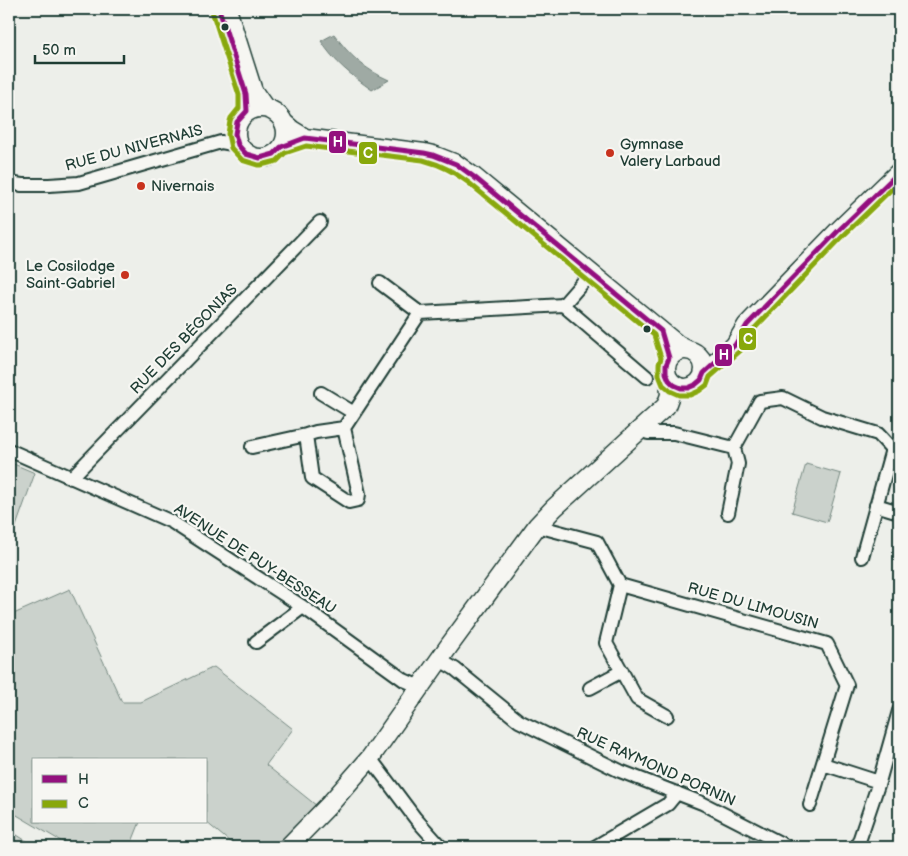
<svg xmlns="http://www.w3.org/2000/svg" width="908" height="856" viewBox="0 0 908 856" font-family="'Balsamiq Sans',sans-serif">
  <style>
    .green { fill: #cbd2cc; stroke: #758880 }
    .water { fill: #9faaa4; stroke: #6c7e77 }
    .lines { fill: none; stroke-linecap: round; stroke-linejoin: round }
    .minor-casing { stroke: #1f3d34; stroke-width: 16 }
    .secondary-casing { stroke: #1f3d34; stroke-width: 21 }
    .minor { stroke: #f6f6f2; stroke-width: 12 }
    .secondary { stroke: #f6f6f2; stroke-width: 18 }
    .bus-1-casing { stroke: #f6f6f2; stroke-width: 9 }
    .bus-2-casing { stroke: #f6f6f2; stroke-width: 9 }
    .bus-1 { stroke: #93117e; stroke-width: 5 }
    .bus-2 { stroke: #88a80b; stroke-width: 5 }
    .bus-dot { fill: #1f3d34; stroke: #f6f6f2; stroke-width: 2 }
    .poi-dot { fill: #c8321e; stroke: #f6f6f2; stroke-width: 2 }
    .labels { text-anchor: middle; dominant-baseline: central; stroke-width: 4.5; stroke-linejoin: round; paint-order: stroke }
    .poi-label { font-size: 15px; fill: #1f3d34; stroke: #f6f6f2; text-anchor: start }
    .street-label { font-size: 15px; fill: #1f3d34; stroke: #f6f6f2 }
    .line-badge { stroke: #f6f6f2; stroke-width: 2 }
    .badge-label { font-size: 14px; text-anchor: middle; font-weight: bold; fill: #fff }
  </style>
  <rect width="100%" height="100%" fill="#edefea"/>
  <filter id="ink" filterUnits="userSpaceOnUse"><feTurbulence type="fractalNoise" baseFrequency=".02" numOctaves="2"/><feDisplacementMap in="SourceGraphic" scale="10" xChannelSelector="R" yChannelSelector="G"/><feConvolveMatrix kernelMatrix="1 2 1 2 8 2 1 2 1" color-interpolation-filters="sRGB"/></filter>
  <g filter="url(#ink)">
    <path class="green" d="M9 462 35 473 9 546Z
      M806 464 841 474 827 522 792 512Z
      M70 589 122 702H141L214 667 293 729 266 765 317 806 279 847H236L206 822V760H34V822H140L130 847H71L10 811 9 812V616Z
      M9 830 36 847H9Z
      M749 834 774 847H750Z"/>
    <path class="water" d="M334 34C350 56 364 69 389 80L372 90C352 76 334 62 321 41Z"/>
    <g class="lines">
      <g class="minor-casing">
        <path id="minor" d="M9 183 22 185H49L79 183 221 142 238 145
          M380 283 420 313 563 305 647 377
          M563 305 591 273
          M321 393 354 413
          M648 433H674L734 448 760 401 783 398 822 417 878 434 892 449 862 557
          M306 435 312 478 349 502 358 500 359 494 344 428
          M252 447 306 435 316 432 344 428 420 313
          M9 450 172 522 303 607 404 680 420 687
          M71 478 320 222
          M876 505 899 512
          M728 513 738 464 734 448
          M537 526 597 542 620 585 606 643 637 699 667 716
          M620 585 827 644 847 685 810 805
          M256 642 303 607
          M440 660 455 669 519 721 620 771 702 803 788 847
          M590 688 622 671
          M370 758 415 818 441 847
          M823 764 879 782
          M595 847 668 804 677 793
          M857 847 879 782 899 711"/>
      </g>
      <g class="secondary-casing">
        <path id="secondary" d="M227 9 253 91 265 108
          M236 133a25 25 0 1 1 50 0a25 25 0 1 1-50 0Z
          M284 123 292 130 305 138 424 153 433 155 456 164 474 177 678 345 688 350
          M666 369a19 19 0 1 1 38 0a19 19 0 1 1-38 0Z
          M704 373 735 345 747 325 838 231 899 172
          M288 847 330 804 370 758 449 646 537 526 554 508 666 406 670 395 669 380"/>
      </g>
      <use href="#minor" class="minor"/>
      <use href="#secondary" class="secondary"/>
      <g class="bus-1-casing">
        <path id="bus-1" d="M219 9 246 94 247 111 237 122 235 134 238 145 246 154 260 158 274 154 281 147 305 138 424 153 433 155 456 164 474 177 661 331 669 358 666 365V373L669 380 674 385 681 388H688L695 385 701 380 704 373 735 345 747 325 838 231 899 172"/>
      </g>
      <g class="bus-2-casing">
        <path id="bus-2" d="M212 11 239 95V108L231 118 230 121 228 134 231 148 242 160 258 165H261L277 161 285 153 306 146 423 160C442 165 454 172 469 183L654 335 661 358 659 364V375L663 385 670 391 679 395H690L699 391 707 385 710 377 741 350 753 330 843 236 899 182"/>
      </g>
      <use href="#bus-1" class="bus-1"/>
      <use href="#bus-2" class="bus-2"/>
    </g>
  </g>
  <g class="bus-dot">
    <circle cx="225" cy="27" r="4.5"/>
    <circle cx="647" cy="329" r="4.5"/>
  </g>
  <g class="poi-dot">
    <circle cx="610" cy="153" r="5"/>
    <circle cx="141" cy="186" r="5"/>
    <circle cx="125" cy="275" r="5"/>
  </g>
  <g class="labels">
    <g class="poi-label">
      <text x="620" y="144">Gymnase<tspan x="620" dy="17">Valery Larbaud</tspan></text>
      <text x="151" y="186">Nivernais</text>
      <text x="115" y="266" text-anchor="end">Le Cosilodge<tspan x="115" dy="17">Saint-Gabriel</tspan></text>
    </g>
    <g class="street-label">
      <text transform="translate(134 148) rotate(-15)">RUE DU NIVERNAIS</text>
      <text transform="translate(184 339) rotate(-46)">RUE DES BÉGONIAS</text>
      <text transform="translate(255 559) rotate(33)">AVENUE DE PUY-BESSEAU</text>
      <text transform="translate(753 606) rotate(16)">RUE DU LIMOUSIN</text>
      <text transform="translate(656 767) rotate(24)">RUE RAYMOND PORNIN</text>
    </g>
  </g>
  <g class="line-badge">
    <rect x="328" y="130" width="19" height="24" rx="5" fill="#93117e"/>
    <rect x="358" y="141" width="20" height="24" rx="5" fill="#88a80b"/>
    <rect x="738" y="327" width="19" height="24" rx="5" fill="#88a80b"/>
    <rect x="714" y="343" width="19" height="24" rx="5" fill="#93117e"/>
  </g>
  <g class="badge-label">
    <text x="338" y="147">H</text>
    <text x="368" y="158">C</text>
    <text x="748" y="344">C</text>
    <text x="724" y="360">H</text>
  </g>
  <rect width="908" height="856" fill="none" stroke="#f6f6f2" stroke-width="30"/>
  <rect x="15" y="15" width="878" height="826" fill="none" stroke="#1f3d34" stroke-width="2" filter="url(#ink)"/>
  <rect x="32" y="758" width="175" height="65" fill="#f6f6f2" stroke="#a0aca6"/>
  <rect x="42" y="775" width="25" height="8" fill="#93117e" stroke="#a0aca6"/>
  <text x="78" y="784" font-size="15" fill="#1f3d34">H</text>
  <rect x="42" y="800" width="25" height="8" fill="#88a80b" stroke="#a0aca6"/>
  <text x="78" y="808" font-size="15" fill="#1f3d34">C</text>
  <path d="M35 55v8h89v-8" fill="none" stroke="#1f3d34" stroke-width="2.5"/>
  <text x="42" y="55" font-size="15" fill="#1f3d34" stroke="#f6f6f2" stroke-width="4" paint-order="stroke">50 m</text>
</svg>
